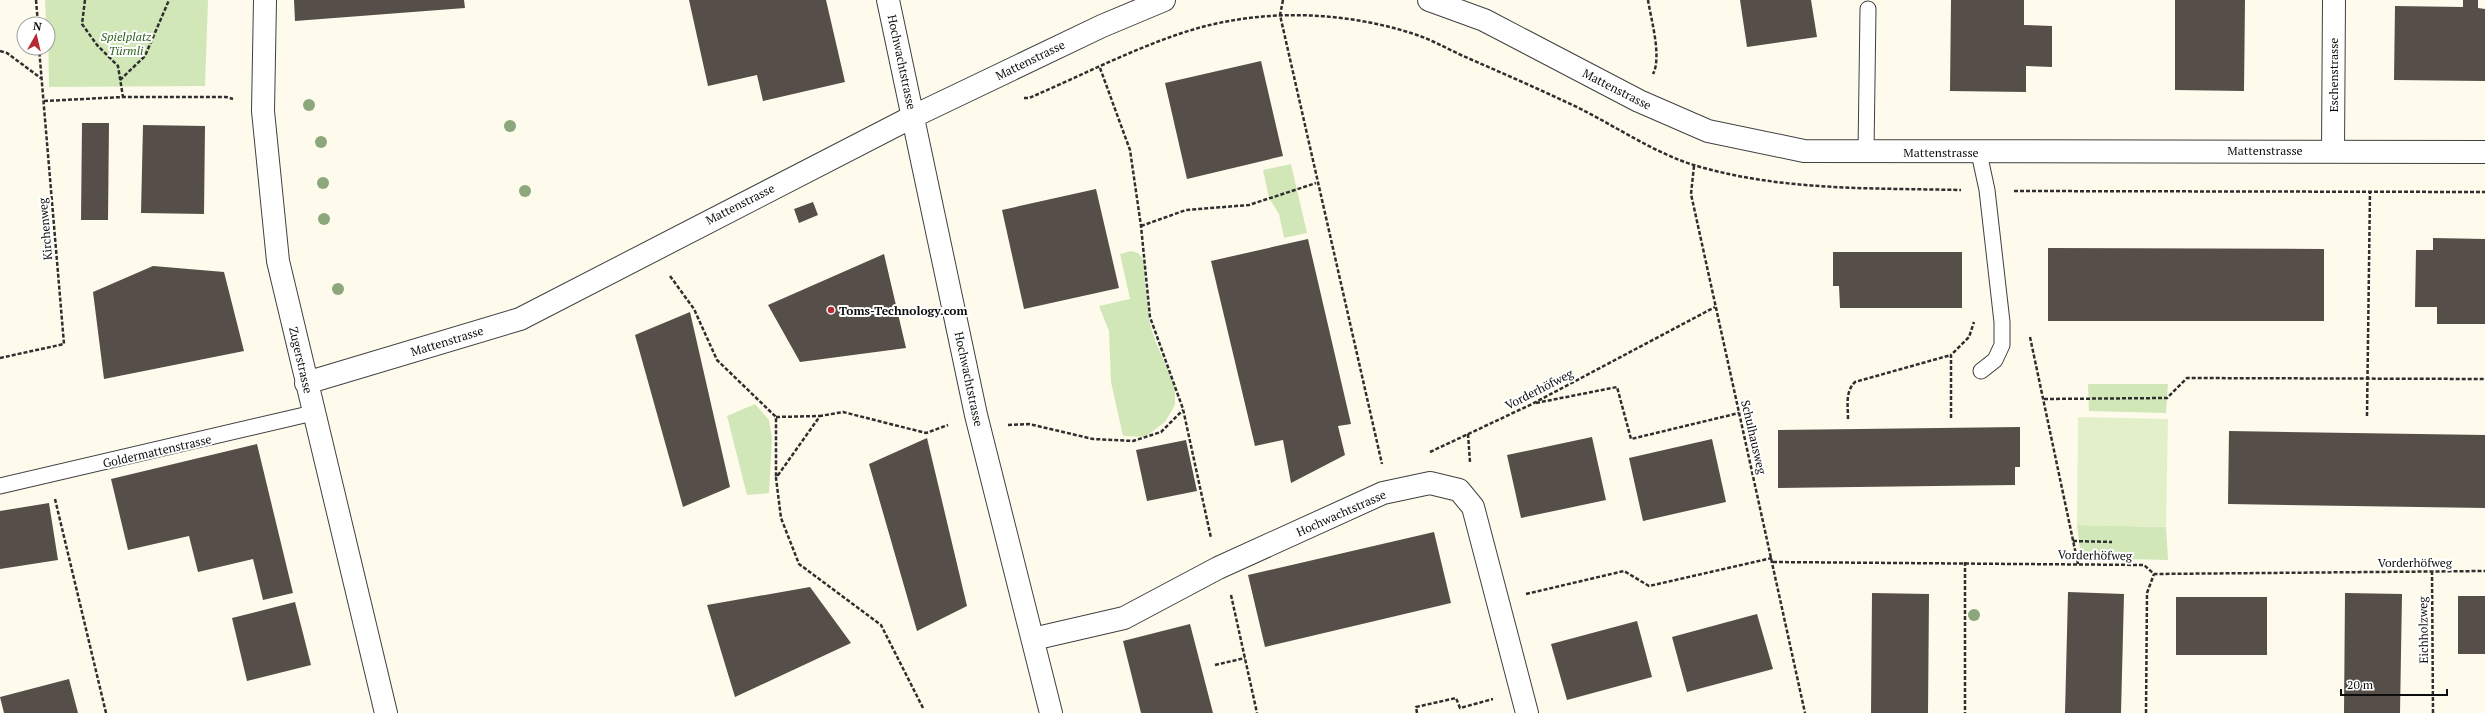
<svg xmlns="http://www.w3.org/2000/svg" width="2485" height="713" viewBox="0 0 2485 713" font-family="'PT Serif',serif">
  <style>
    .green { fill: #d1e7b8 }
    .pitch { fill: #e3efc9 }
    .building { fill: #554e49 }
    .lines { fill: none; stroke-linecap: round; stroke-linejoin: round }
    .service-casing { stroke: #404040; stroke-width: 17 }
    .minor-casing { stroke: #404040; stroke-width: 24 }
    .path { stroke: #2f2f2f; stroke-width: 2.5; stroke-dasharray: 4 2; stroke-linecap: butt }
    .service { stroke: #fff; stroke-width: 15 }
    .minor { stroke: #fff; stroke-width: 22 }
    .tree { fill: #8ca77c }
    .poi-dot { fill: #b72a34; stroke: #fff; stroke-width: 1.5 }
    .labels { text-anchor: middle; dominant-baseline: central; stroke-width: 4; stroke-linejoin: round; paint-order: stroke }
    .park-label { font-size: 12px; font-style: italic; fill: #2f621f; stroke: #fff }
    .street-label { font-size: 12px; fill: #0d0d0d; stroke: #fff }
    .poi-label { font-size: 12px; font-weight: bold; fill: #0d0d0d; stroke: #fff; text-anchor: start }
  </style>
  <rect width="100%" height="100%" fill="#fefbed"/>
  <path class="green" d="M45 0H208L205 86 49 87 48 24H46Z
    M1291 164 1307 233 1284 238 1279 214 1269 198 1263 170Z
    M1131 251 1138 253 1145 262V283L1150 324 1156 343 1175 386V405L1165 422 1145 437 1123 436 1111 382 1109 331 1099 306 1130 299 1120 254Z
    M2088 384H2168L2166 413 2089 411Z
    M755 404 769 420 772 439 769 493 747 495 727 416Z
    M2077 525 2166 527 2168 560 2081 558Z"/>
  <path class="pitch" d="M2078 417 2168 419 2166 527 2077 525Z"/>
  <path class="building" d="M294 0H464L465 8 295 21Z
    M689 0H826L845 82 763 101 757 75 708 86Z
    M1740 0H1811L1817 37 1747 47Z
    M1951 0H2024V25L2052 26V67L2026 66V92L1950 91Z
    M2175 0H2245L2244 91 2175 90Z
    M2463 0H2478V8L2485 9V81L2394 80 2395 6 2463 7Z
    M1261 61 1283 156 1187 179 1165 83Z
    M82 123H109L108 220H81Z
    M143 125 205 126 204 214 141 213Z
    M1096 189 1119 288 1024 309 1002 210Z
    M813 202 818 215 799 223 794 209Z
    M2433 238 2485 239V324H2437V307H2415L2416 250H2433Z
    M1308 239 1351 424 1338 426 1345 455 1291 483 1283 440 1255 446 1211 261Z
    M2048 248 2324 249V321H2048Z
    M1833 252H1962V308H1840L1839 286H1833Z
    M884 254 906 348 800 362 768 305Z
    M153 266 224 272 244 351 104 379 93 292Z
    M690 312 730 487 683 507 635 335Z
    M2020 427V467H2015V485L1778 488V430Z
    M2229 431 2485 435V508L2228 504Z
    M1592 437 1606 500 1521 518 1507 455Z
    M927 438 967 606 917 631 869 464Z
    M1712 439 1726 502 1643 521 1629 458Z
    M1186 440 1197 491 1147 501 1136 450Z
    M257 444 293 593 263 600 253 559 198 572 189 536 128 550 111 479Z
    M49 503 58 560 0 569V511Z
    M1434 532 1451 603 1265 647 1248 575Z
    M810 587 851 643 735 697 707 605Z
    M2068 592 2124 594 2121 713H2065Z
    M1872 593 1929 594 1928 713H1871Z
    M2345 593 2402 594 2400 713H2344Z
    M2458 596H2485V654H2458Z
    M2176 597H2267V655H2176Z
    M295 602 311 665 247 681 232 618Z
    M1757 614 1773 669 1687 692 1672 637Z
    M1637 621 1652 677 1567 700 1551 644Z
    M1190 624 1213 713H1141L1123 641Z
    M69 679 78 713H4L0 697Z"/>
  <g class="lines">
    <g class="service-casing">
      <path id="service" d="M1866 152 1868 9
        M1979 153 1987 190 2002 322V345L1995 360 1981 371
        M0 486 313 413"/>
    </g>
    <g class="minor-casing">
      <path id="minor" d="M265 0 263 111 278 261 386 713
        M888 0 976 415 1051 713
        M1429 0 1484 20 1639 101 1708 131 1804 151 2485 152
        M2333 150 2334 0
        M306 383 520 319 914 116 1102 26 1164 0
        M1033 639 1124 618 1218 568 1383 493 1430 483 1459 490 1473 507 1527 713"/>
    </g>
    <path class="path" d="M36 0 38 24
      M85 0 82 24 97 45 118 66 123 97
      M1283 0 1280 15 1382 464
      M1648 0C1651 19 1662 57 1653 74
      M0 51 7 53 42 79
      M1100 68 1130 150 1141 226 1150 317 1183 409 1211 538
      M120 80 145 56 169 0
      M1024 98H1029C1083 75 1146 42 1202 27 1270 9 1344 12 1411 33 1428 38 1444 47 1461 55 1495 70 1530 85 1564 101 1607 120 1652 153 1697 166 1783 191 1872 188 1961 190
      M44 101 123 97H226L233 99
      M1694 166 1691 194 1805 713
      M2014 191 2485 192
      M1141 226 1186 210 1249 205 1316 183
      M670 276 694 309 717 360 776 417V478
      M2030 337 2078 564
      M0 358 64 344 39 48
      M2044 399 2167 398 2187 378 2485 379
      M1536 403 1617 387 1631 439 1739 413
      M2367 416 2370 191
      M776 417 820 416
      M1951 418V355L1969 337 1974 322
      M1848 419C1848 405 1845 392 1855 382L1951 355
      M1008 425 1029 424 1093 439 1133 441 1161 432 1183 410
      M1468 434 1470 462
      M1430 452 1532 404 1715 307
      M55 499 106 713
      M2073 541 2112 542
      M1773 562 2144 565 2154 574 2485 571
      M1965 562V713
      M2432 571 2433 713
      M1526 594 1624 571 1649 586 1772 558
      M1231 595 1257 713
      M1215 665 1245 658
      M923 708 881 625 799 564 781 518 776 478 820 416 843 412 926 433 948 425
      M1417 713 1416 707 1456 698 1460 708 1493 699
      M2146 713 2147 593 2154 574"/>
    <use href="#service" class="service"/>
    <use href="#minor" class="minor"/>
  </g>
  <g class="tree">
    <circle cx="309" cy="105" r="6"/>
    <circle cx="510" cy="126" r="6"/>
    <circle cx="321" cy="142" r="6"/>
    <circle cx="323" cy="183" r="6"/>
    <circle cx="525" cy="191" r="6"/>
    <circle cx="324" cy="219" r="6"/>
    <circle cx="338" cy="289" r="6"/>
    <circle cx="1974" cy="615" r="6"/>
  </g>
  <circle class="poi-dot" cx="831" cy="310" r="4"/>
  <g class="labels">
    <g class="park-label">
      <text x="126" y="36">Spielplatz<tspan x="126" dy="14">Türmli</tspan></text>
    </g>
    <g class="street-label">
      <text transform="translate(1030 60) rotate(-26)">Mattenstrasse</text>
      <text transform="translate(902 62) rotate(78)">Hochwachtstrasse</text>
      <text transform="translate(2333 75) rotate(-90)">Eschenstrasse</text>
      <text transform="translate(1617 89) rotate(27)">Mattenstrasse</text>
      <text x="2265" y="150">Mattenstrasse</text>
      <text x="1941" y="152">Mattenstrasse</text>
      <text transform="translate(740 204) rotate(-27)">Mattenstrasse</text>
      <text transform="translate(45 229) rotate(-95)">Kirchenweg</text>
      <text transform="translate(447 341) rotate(-17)">Mattenstrasse</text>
      <text transform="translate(301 360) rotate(77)">Zugerstrasse</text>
      <text transform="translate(969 379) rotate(78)">Hochwachtstrasse</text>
      <text transform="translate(1539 389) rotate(-27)">Vorderhöfweg</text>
      <text transform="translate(1754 437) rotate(77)">Schulhausweg</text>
      <text transform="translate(157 451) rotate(-13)">Goldermattenstrasse</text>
      <text transform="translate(1341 513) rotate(-24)">Hochwachtstrasse</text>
      <text transform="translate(2095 555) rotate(1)">Vorderhöfweg</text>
      <text x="2415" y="562">Vorderhöfweg</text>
      <text transform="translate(2423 630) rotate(-91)">Eichholzweg</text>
    </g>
    <g class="poi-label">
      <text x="839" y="310">Toms-Technology.com</text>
    </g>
  </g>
  <g transform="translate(36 36) rotate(8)"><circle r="19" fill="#ffffff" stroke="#9e9e9e"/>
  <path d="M0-3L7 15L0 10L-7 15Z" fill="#b72a34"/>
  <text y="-6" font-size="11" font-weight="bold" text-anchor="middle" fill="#0d0d0d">N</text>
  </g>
  <path d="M2341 689v6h106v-6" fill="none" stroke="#0d0d0d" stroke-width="2"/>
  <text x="2347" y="689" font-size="12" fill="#0d0d0d" stroke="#ffffff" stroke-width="3" paint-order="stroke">20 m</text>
</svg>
